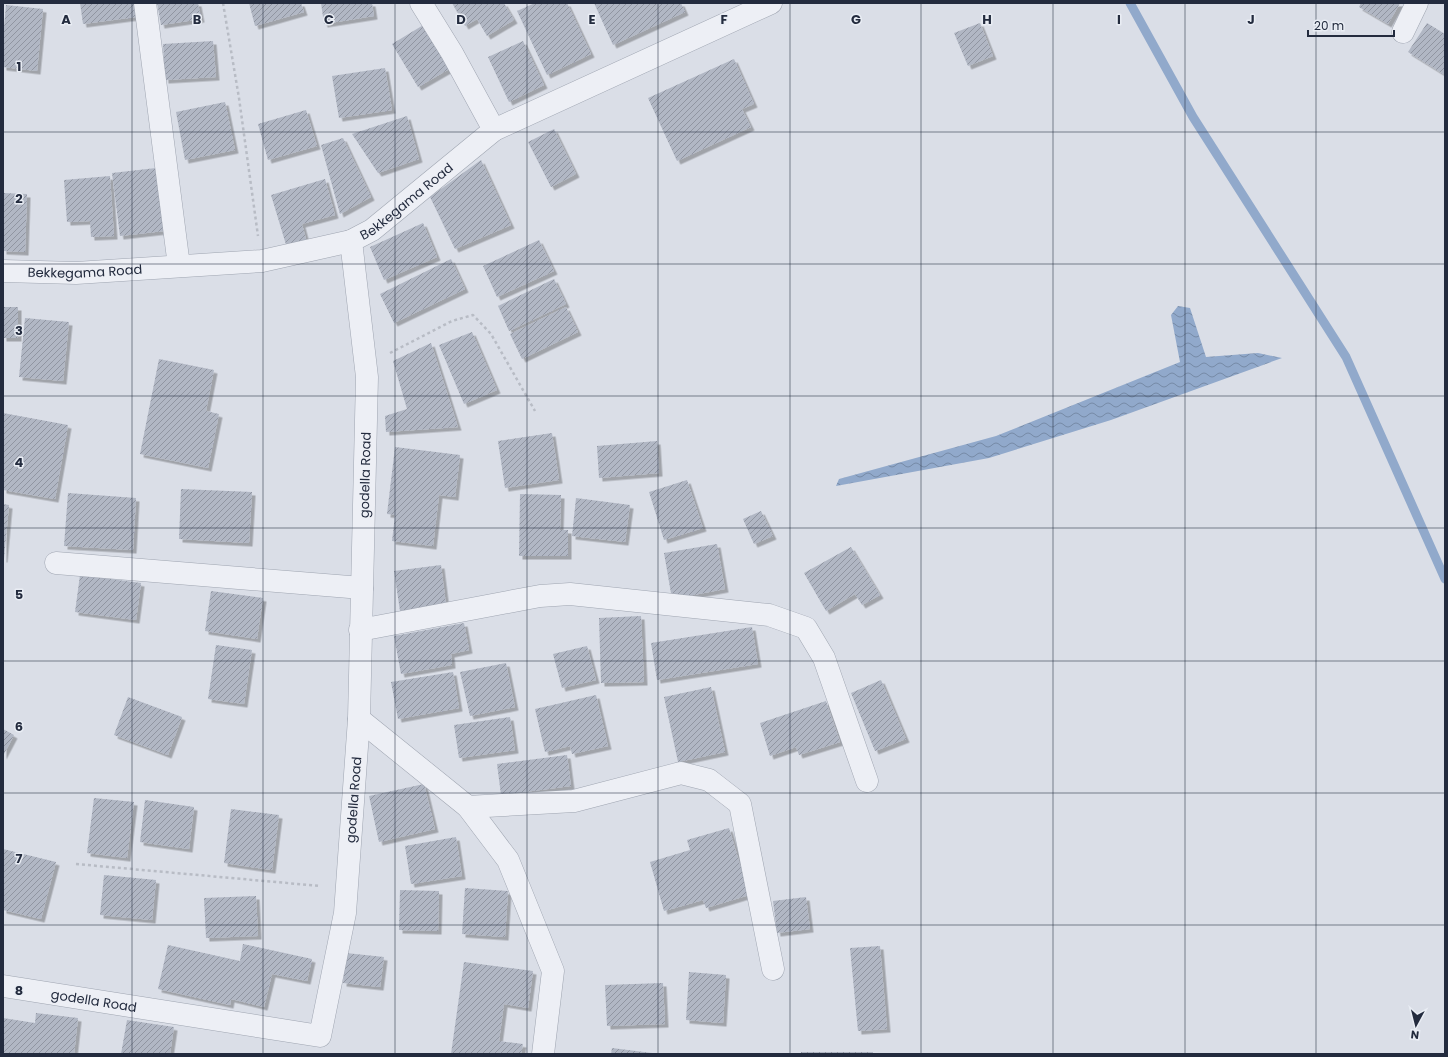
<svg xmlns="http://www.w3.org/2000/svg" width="1448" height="1057" viewBox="0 0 1448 1057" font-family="Poppins,sans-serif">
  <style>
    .water { fill: url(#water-waves) }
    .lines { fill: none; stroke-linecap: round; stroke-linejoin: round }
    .stream { stroke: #91a9cb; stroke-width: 9 }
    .building { fill: url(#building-hatch); filter: url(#shadow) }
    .minor-casing { stroke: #9fa5b1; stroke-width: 23 }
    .path { stroke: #b8bcc5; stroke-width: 2.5; stroke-dasharray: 3 3; stroke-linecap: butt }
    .minor { stroke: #edeff5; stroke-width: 22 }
    .grid { fill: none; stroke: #232b3e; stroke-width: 1; stroke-opacity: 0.55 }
    .labels { text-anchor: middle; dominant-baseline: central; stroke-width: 3; stroke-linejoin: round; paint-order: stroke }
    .street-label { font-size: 13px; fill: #232b3e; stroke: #e9edf4 }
    .grid-label { font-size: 13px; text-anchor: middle; font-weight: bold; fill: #232b3e; stroke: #e9edf4; stroke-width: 3; stroke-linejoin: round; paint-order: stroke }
  </style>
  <defs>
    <pattern id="water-waves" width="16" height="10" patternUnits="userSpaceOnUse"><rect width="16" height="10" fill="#91a9cb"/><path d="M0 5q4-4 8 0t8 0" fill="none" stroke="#768aa6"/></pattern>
    <pattern id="building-hatch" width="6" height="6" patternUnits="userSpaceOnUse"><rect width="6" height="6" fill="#b1b7c4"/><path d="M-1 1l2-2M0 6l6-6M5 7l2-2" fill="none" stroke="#9095a1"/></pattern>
    <filter id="shadow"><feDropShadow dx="3.5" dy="3.5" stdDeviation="0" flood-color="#0004"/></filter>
  </defs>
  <rect width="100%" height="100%" fill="#dadee7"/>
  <path class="water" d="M1178 306 1190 308 1206 357 1258 353 1282 358 1111 420 989 458 836 486 839 479 996 436 1180 362 1171 315Z"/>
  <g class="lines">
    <path class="stream" d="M1130 3 1193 117 1346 357 1445 579"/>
  </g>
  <path class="building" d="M80 3H134L136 17 83 24Z
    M157 3H198L201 19 161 25Z
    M249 3H301L304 12 255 26Z
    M321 3H372L374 16 324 24Z
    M452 3H504L514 20 487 36 477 19 465 26Z
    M535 3H567L591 54 547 75 517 11Z
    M594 3H681L685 12 613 45Z
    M1361 3H1400L1388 24 1359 7Z
    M6 5 43 9 37 71 3 67V38Z
    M980 23 993 56 968 66 954 33Z
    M1427 23 1445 34V75L1408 52Z
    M425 24 451 68 418 87 392 44Z
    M213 41 216 77 165 80 163 44Z
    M523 41 544 85 509 102 488 57Z
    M734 59 754 104 742 109 751 127 677 161 648 98Z
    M385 68 392 110 339 118 332 76Z
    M225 102 235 150 185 160 176 112Z
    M306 110 317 146 268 160 258 124Z
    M407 116 419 159 378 173 352 134Z
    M554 129 576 174 551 187 528 142Z
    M343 138 371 197 340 214 321 145Z
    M481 160 511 225 455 249 430 197Z
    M156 168 164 231 120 236 112 173Z
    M110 176 114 236 91 237 90 221 67 222 64 180Z
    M325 179 335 215 302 224 307 243 287 248 271 195Z
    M3 193 27 194 25 252 3 251Z
    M423 223 437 257 384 280 370 247Z
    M539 240 554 271 497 297 483 266Z
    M451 259 465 289 394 323 380 294Z
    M554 279 566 304 509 331 498 306Z
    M3 307H18V338H3Z
    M566 307 578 332 522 359 510 334Z
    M25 318 69 322 63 381 19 377Z
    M472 332 497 390 464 404 439 345Z
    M431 343 458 427 386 432 385 416 407 409 393 361Z
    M159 359 214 370 206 411 219 414 208 468 140 454Z
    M3 413 68 425 55 499 3 490Z
    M552 433 559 480 505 488 498 441Z
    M657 441 659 473 599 478 597 446Z
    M395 447 460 455 455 497 439 495 433 546 392 541 395 515 387 514Z
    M687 480 703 528 664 540 649 492Z
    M181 489 252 492 249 543 179 539Z
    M68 493 136 498 133 550 64 546Z
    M520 494 561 495 560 530H568V556H519Z
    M576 498 630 505 625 542 572 536Z
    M3 504 9 505 4 559H3Z
    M761 511 773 536 754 544 743 519Z
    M717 544 725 589 672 599 664 553Z
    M851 547 880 595 862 605 855 594 826 611 804 573Z
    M441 565 446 605 400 611 394 571Z
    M80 575 141 583 136 620 75 612Z
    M211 591 263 598 257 639 205 631Z
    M641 616 644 682 601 683 599 618Z
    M464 623 469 650 451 654 452 665 401 674 394 636Z
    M752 627 758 664 657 680 651 643Z
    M216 645 252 650 244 704 208 699Z
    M587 646 596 680 562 688 553 654Z
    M506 663 515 707 470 716 460 672Z
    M453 672 459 708 398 719 391 682Z
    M881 680 906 739 875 751 851 693Z
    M711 687 725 752 678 762 664 697Z
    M596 695 608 746 572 754 570 746 545 752 535 709Z
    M128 697 182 717 168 755 114 735Z
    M826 701 840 742 799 755 796 747 770 756 760 723Z
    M510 717 515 750 459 758 454 725Z
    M3 729 14 735 3 756Z
    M567 755 571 786 501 795 497 764Z
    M424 784 435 829 379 842 369 796Z
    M94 798 134 802 127 858 87 853Z
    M145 800 194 807 189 849 140 842Z
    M231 809 279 815 272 870 224 863Z
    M729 828 749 895 706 908 703 900 664 911 650 862 690 850 687 840Z
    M456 837 462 876 411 884 405 846Z
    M3 849 56 862 41 919 3 910Z
    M104 875 156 880 152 920 100 915Z
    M465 888 508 891 505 937 462 934Z
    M400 890 439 891 438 931 399 930Z
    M256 896 258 936 206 938 204 898Z
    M806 897 810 929 777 933 773 901Z
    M243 944 312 959 307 981 272 974 264 1007 231 999 230 1005 158 989 168 945 240 961Z
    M880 946 887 1029 858 1031 850 948Z
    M346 953 384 957 380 987 343 983Z
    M464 962 533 971 528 1008 504 1004 499 1041 523 1044 521 1054H451Z
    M689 972 726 975 723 1023 686 1020Z
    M663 983 665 1024 607 1026 605 985Z
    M36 1013 78 1018 74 1054H3V1018L35 1023Z
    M127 1020 174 1027 170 1054H121Z
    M612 1048 652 1053V1054H611Z
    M801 1052H873V1054H801Z"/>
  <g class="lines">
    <g class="minor-casing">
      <g id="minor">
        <path d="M145 3 179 266"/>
        <path d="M421 3 452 53 494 130"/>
        <path d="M1403 32 1417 3"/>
        <path id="s1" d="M3 271 76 273 262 261 351 241 372 230 494 130 771 3"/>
        <path d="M56 563 362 588"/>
        <path d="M360 630 540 596 570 594 769 615 806 628 824 658 867 781"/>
        <path d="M359 719 468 807 574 801 681 773 709 780 740 804 773 969"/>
        <path d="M468 807 508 860 553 971 543 1054"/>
        <path id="s2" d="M3 986 320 1036 345 913 359 719 367 377 351 241"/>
      </g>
    </g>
    <path class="path" d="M223 3 239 98 258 236
      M390 353 452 321 473 315 491 334 535 411
      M76 864 320 886"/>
    <use href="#minor" class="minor"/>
  </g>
  <path class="grid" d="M132 3V1054M263 3V1054M395 3V1054M527 3V1054M658 3V1054M790 3V1054M921 3V1054M1053 3V1054M1185 3V1054M1316 3V1054M3 132H1445M3 264H1445M3 396H1445M3 528H1445M3 661H1445M3 793H1445M3 925H1445"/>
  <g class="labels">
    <g class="street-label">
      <text stroke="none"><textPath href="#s1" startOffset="419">Bekkegama Road</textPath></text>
      <text stroke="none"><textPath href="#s1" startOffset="82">Bekkegama Road</textPath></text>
      <text stroke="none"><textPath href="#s2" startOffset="885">godella Road</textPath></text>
      <text stroke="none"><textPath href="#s2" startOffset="560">godella Road</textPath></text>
      <text stroke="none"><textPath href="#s2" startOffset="92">godella Road</textPath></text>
    </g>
  </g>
  <g class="grid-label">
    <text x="66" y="24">A</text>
    <text x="197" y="24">B</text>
    <text x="329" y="24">C</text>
    <text x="461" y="24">D</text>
    <text x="592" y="24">E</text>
    <text x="724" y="24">F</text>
    <text x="856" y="24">G</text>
    <text x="987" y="24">H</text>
    <text x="1119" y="24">I</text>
    <text x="1251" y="24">J</text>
    <text x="19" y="71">1</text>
    <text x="19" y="203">2</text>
    <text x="19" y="335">3</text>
    <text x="19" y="467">4</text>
    <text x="19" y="599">5</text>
    <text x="19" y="731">6</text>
    <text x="19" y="863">7</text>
    <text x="19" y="995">8</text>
  </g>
  <rect width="1448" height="1057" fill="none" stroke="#232b3e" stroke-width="8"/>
  <g transform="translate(1416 1025) rotate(187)" stroke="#e9edf4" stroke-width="3" paint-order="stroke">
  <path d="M0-3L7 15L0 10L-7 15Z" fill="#232b3e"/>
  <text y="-6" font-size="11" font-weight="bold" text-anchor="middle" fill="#232b3e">N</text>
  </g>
  <path d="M1308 30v6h86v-6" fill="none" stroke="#232b3e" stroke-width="2"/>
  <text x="1314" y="30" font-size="12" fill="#232b3e" stroke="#e9edf4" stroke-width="3" paint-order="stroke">20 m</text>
</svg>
